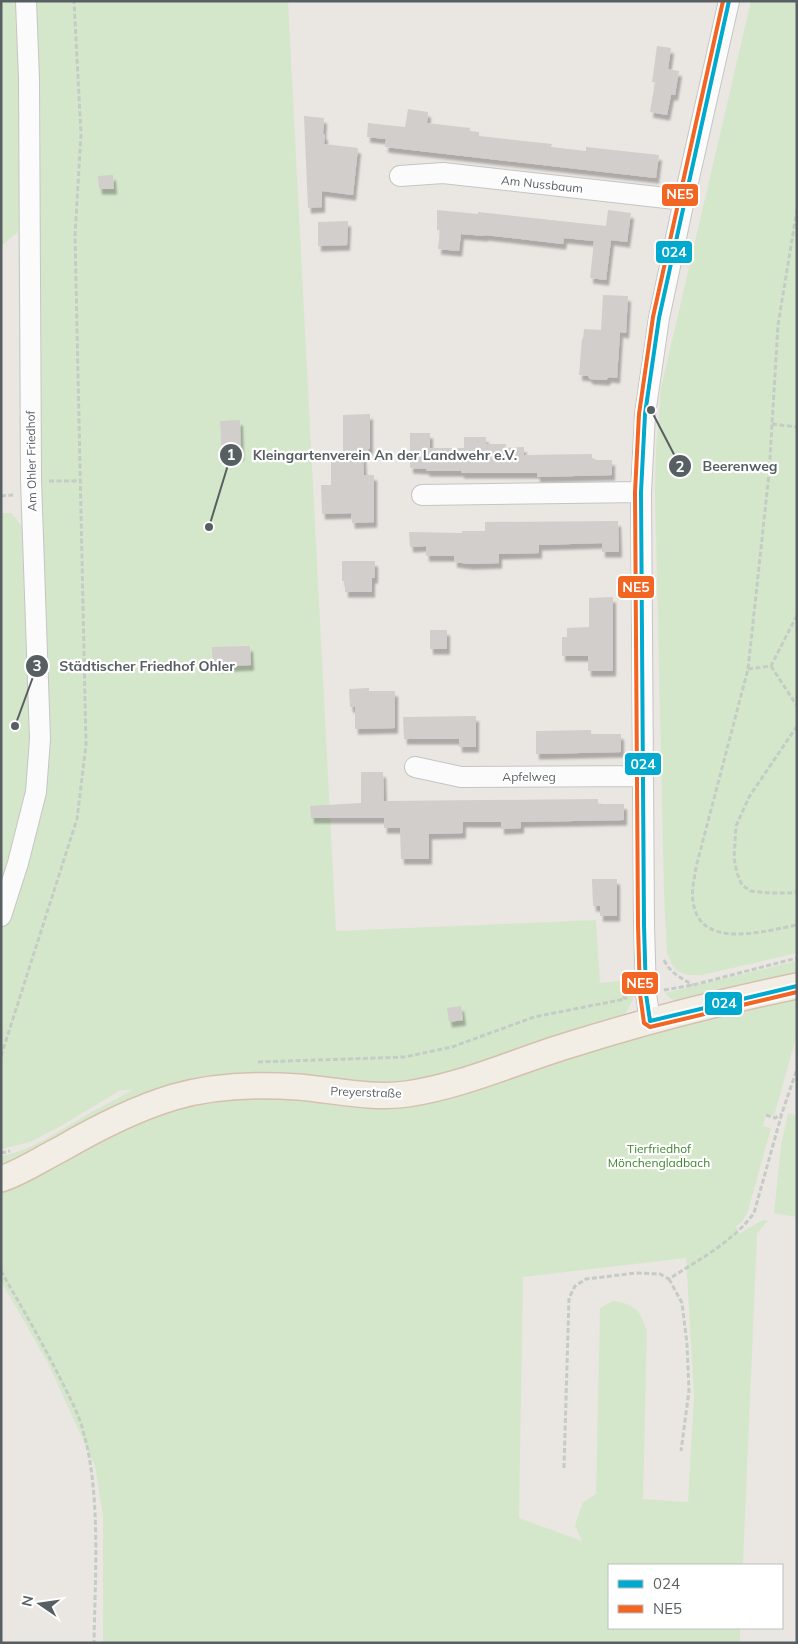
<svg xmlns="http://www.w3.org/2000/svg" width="798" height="1644" viewBox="0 0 798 1644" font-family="Mulish,sans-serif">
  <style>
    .green { fill: #d5e7cb; fill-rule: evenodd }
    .building { fill: #d1cecc; filter: url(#shadow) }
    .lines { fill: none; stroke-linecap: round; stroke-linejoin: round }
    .minor-casing { stroke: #c5c5c4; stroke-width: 22 }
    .major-casing { stroke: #d5c0ae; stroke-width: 28 }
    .path { stroke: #c4ccc5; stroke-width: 3; stroke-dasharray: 5 2.5; stroke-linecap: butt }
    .minor { stroke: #fcfbfb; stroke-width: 20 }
    .major { stroke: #f2ede5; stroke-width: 25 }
    .bus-1-casing { stroke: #fff; stroke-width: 8 }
    .bus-2-casing { stroke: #fff; stroke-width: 8 }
    .bus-1 { stroke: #00a9ce; stroke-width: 4 }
    .bus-2 { stroke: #f26522; stroke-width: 4 }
    .labels { text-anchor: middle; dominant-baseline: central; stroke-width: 4.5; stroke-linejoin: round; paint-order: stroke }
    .street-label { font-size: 12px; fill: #585f62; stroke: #fff }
    .park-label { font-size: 12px; fill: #3e862c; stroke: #fff }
    .leader { fill: none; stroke: #585f62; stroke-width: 2 }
    .callout-dot { fill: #585f62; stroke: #fff; stroke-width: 2 }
    .mark-label { font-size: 15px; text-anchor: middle; font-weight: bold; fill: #fff }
    .callout-label { font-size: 14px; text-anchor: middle; font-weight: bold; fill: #585f62; stroke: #fff; stroke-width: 4.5; stroke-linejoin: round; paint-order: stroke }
    .line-badge { stroke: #fff; stroke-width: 2 }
    .badge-label { font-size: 14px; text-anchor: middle; font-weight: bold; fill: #fff }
  </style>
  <defs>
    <filter id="shadow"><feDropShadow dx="3" dy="5.5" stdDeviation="1" flood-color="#0004"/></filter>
  </defs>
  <rect width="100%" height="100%" fill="#eae6e2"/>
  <path class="green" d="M1 1H288L336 931 596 920 600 983 638 979C635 995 632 1006 621 1018L514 1055 402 1086 241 1077 1 1170V1156C34 1150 60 1130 88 1114 103 1106 118 1098 133 1090H121L61 1126 30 1142 1 1149V513H11L23 527 20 452 18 232 1 246Z
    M751 1H797V953L702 975H688L677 971 672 964 667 953 664 894 655 489 656 450 661 388Z
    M797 961V977L681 1004 670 998 665 993Z
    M796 998 797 1034 774 1116 766 1114 763 1126 771 1128 748 1211 742 1222 736 1226 739 1234 761 1221 768 1220 757 1234 743 1565H609V1628H740V1643H103V1517L95 1466 48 1363 1 1281V1188L153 1114 216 1099 248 1095 360 1103 547 1062 668 1028ZM686 1258 694 1395 688 1502 643 1499 647 1330C639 1310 635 1304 613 1301L600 1308 596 1494 583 1502 579 1513 575 1526 582 1541 519 1518 523 1277Z
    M788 1113 797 1116V1217L774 1213 781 1146Z"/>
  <path class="building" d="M657 46 671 48 668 69 679 71 675 95H671L667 115 650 112 655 82H652Z
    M408 109 428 112 427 123 470 128V131L479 132V136L552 144 551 147 586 151V147L659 155 656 178 385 147 386 139 367 137 368 123 405 127Z
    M304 116 324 118 323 134 325 135 324 144 358 148 353 195 322 191V207L308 208Z
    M113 175 114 189H99L98 176Z
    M437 210 478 214V212L606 226 608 210 631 213 627 242 611 240 606 280 590 278 594 241 564 238 563 244 485 235V236L461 234 459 251 438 249 440 230H437Z
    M348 221 347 245 318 246V222Z
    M603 295 628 296 626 333 620 332 617 378 609 377 606 380 590 379 588 376 579 375 582 338 583 339 584 329 601 330Z
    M370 414V448L363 455 364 475H374V522L352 523 351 513 322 514 321 485H331V452H343V415Z
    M240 420 241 455 222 456 220 421Z
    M410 433H430V448H464V437H486V444H506V448L524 447V455L592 454V460H612V475L537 477V473H461V471H426L427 469 410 468Z
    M618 521 619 552H602V543L539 545V553L499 554V563L470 564 454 562V556H426V546L410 547 409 532 462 533V531H485V522Z
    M342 561H375V578H372V592H345V581H342Z
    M613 597V671H588V656H562V637H567V628L589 627V598Z
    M430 630H447V649H430Z
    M250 646 251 665 213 667 212 647Z
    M369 688V691H395V728L355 729V707H350L349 689Z
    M476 716V747H459V739H404L403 717Z
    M591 730V734H621V752L536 754V731Z
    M361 772H383L384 801 598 799V804H624V820L521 822V828L501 829V822H463V833L429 834V859H401L400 828H384V818H311L310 806 361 803Z
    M592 879H617V916H600V906H593Z
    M461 1006 463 1020 449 1022 447 1008Z"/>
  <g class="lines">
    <g class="minor-casing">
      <path id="minor" d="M400 176 443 173 684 200
        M422 495 641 492
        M415 767 461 777 643 776
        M1 916 18 863 36 792 40 739 31 480 29 79 26 1
        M650 1021 646 994 644 925 643 776 641 492 645 414 659 318 684 200 729 1"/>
    </g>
    <g class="major-casing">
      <path id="major" d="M1 1179C22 1172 41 1159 61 1149 97 1128 134 1109 174 1097 215 1085 257 1084 298 1087 334 1090 371 1099 407 1094 462 1086 514 1062 566 1046 642 1022 719 1002 797 986"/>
    </g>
    <path class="path" d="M797 209 778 325 769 474 748 669 696 867C695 877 691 890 693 901 699 951 764 931 797 925
      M772 424 797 427
      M49 481H81
      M1 496 13 495
      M771 666 797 706
      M748 669 771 666 797 615
      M797 726 749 797 736 826 734 858 737 873 742 885 751 891 770 893H791L797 892
      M664 960C670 973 681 978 693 985
      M625 989 624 998H628
      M664 990 693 985 797 958
      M1 1056 77 819 86 745 75 235 81 134 74 1
      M258 1062 404 1057 452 1047 534 1017 625 999
      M766 1115 775 1118 782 1114
      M1 1153 10 1151
      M1 1271C21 1306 42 1342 60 1378 69 1396 79 1414 84 1434 101 1496 95 1578 94 1643
      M669 1279 682 1303 687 1344 689 1391 681 1451
      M564 1468 569 1298 575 1286 586 1279 636 1273 660 1274 669 1279C698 1260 733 1242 754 1213L782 1113 797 1069"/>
    <use href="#minor" class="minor"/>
    <use href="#major" class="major"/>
    <g class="bus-1-casing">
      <path id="bus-1" d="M650 1021 646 994 644 925 641 492 645 414 659 318 729 1
        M650 1021 797 986"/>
    </g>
    <g class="bus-2-casing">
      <path id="bus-2" d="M723 1 653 317 639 414 635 492 638 925 640 994 644 1023 650 1027 797 992"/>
    </g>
    <use href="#bus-1" class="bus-1"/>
    <use href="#bus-2" class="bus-2"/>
  </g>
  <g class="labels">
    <g class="street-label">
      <text transform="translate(542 184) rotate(6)">Am Nussbaum</text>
      <text transform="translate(31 461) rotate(-91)">Am Ohler Friedhof</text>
      <text x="529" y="776">Apfelweg</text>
      <text transform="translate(366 1092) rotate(2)">Preyerstraße</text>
    </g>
    <g class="park-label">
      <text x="659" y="1148">Tierfriedhof<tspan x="659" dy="14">Mönchengladbach</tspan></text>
    </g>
  </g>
  <path class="leader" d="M209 527L231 455M651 410L680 466M15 726L37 666"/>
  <g class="callout-dot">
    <circle cx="209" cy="527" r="5"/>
    <circle cx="651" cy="410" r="5"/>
    <circle cx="15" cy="726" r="5"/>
    <circle cx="231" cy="455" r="12"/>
    <circle cx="680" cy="466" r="12"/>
    <circle cx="37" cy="666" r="12"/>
  </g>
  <g class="mark-label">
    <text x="231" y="460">1</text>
    <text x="680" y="472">2</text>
    <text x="37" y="671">3</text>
  </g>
  <g class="callout-label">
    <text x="385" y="460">Kleingartenverein An der Landwehr e.V.</text>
    <text x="740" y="471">Beerenweg</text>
    <text x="147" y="671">Städtischer Friedhof Ohler</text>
  </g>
  <g class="line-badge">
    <rect x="661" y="183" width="38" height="24" rx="5" fill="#f26522"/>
    <rect x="655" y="240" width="38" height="24" rx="5" fill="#00a9ce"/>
    <rect x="617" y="575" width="38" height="24" rx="5" fill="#f26522"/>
    <rect x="624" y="752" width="38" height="24" rx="5" fill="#00a9ce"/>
    <rect x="621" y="971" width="38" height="24" rx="5" fill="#f26522"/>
    <rect x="704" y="991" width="39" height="25" rx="5" fill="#00a9ce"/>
  </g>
  <g class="badge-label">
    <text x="680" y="199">NE5</text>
    <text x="674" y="257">024</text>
    <text x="636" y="592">NE5</text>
    <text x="643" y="769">024</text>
    <text x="640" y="988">NE5</text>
    <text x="724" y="1008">024</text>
  </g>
  <rect width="798" height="1644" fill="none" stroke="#585f62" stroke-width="5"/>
  <rect x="608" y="1564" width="175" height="65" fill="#ffffff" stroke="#bcbfc0"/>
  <rect x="618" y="1580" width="25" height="8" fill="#00a9ce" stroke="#bcbfc0"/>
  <text x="653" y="1589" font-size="15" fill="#585f62">024</text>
  <rect x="618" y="1605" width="25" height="8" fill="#f26522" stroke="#bcbfc0"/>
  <text x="653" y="1614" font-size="15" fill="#585f62">NE5</text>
  <g transform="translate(40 1604) rotate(283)" stroke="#ffffff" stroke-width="4" paint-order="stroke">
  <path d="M0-4L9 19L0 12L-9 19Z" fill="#585f62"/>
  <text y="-8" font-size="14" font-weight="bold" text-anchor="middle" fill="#585f62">N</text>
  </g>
</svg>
